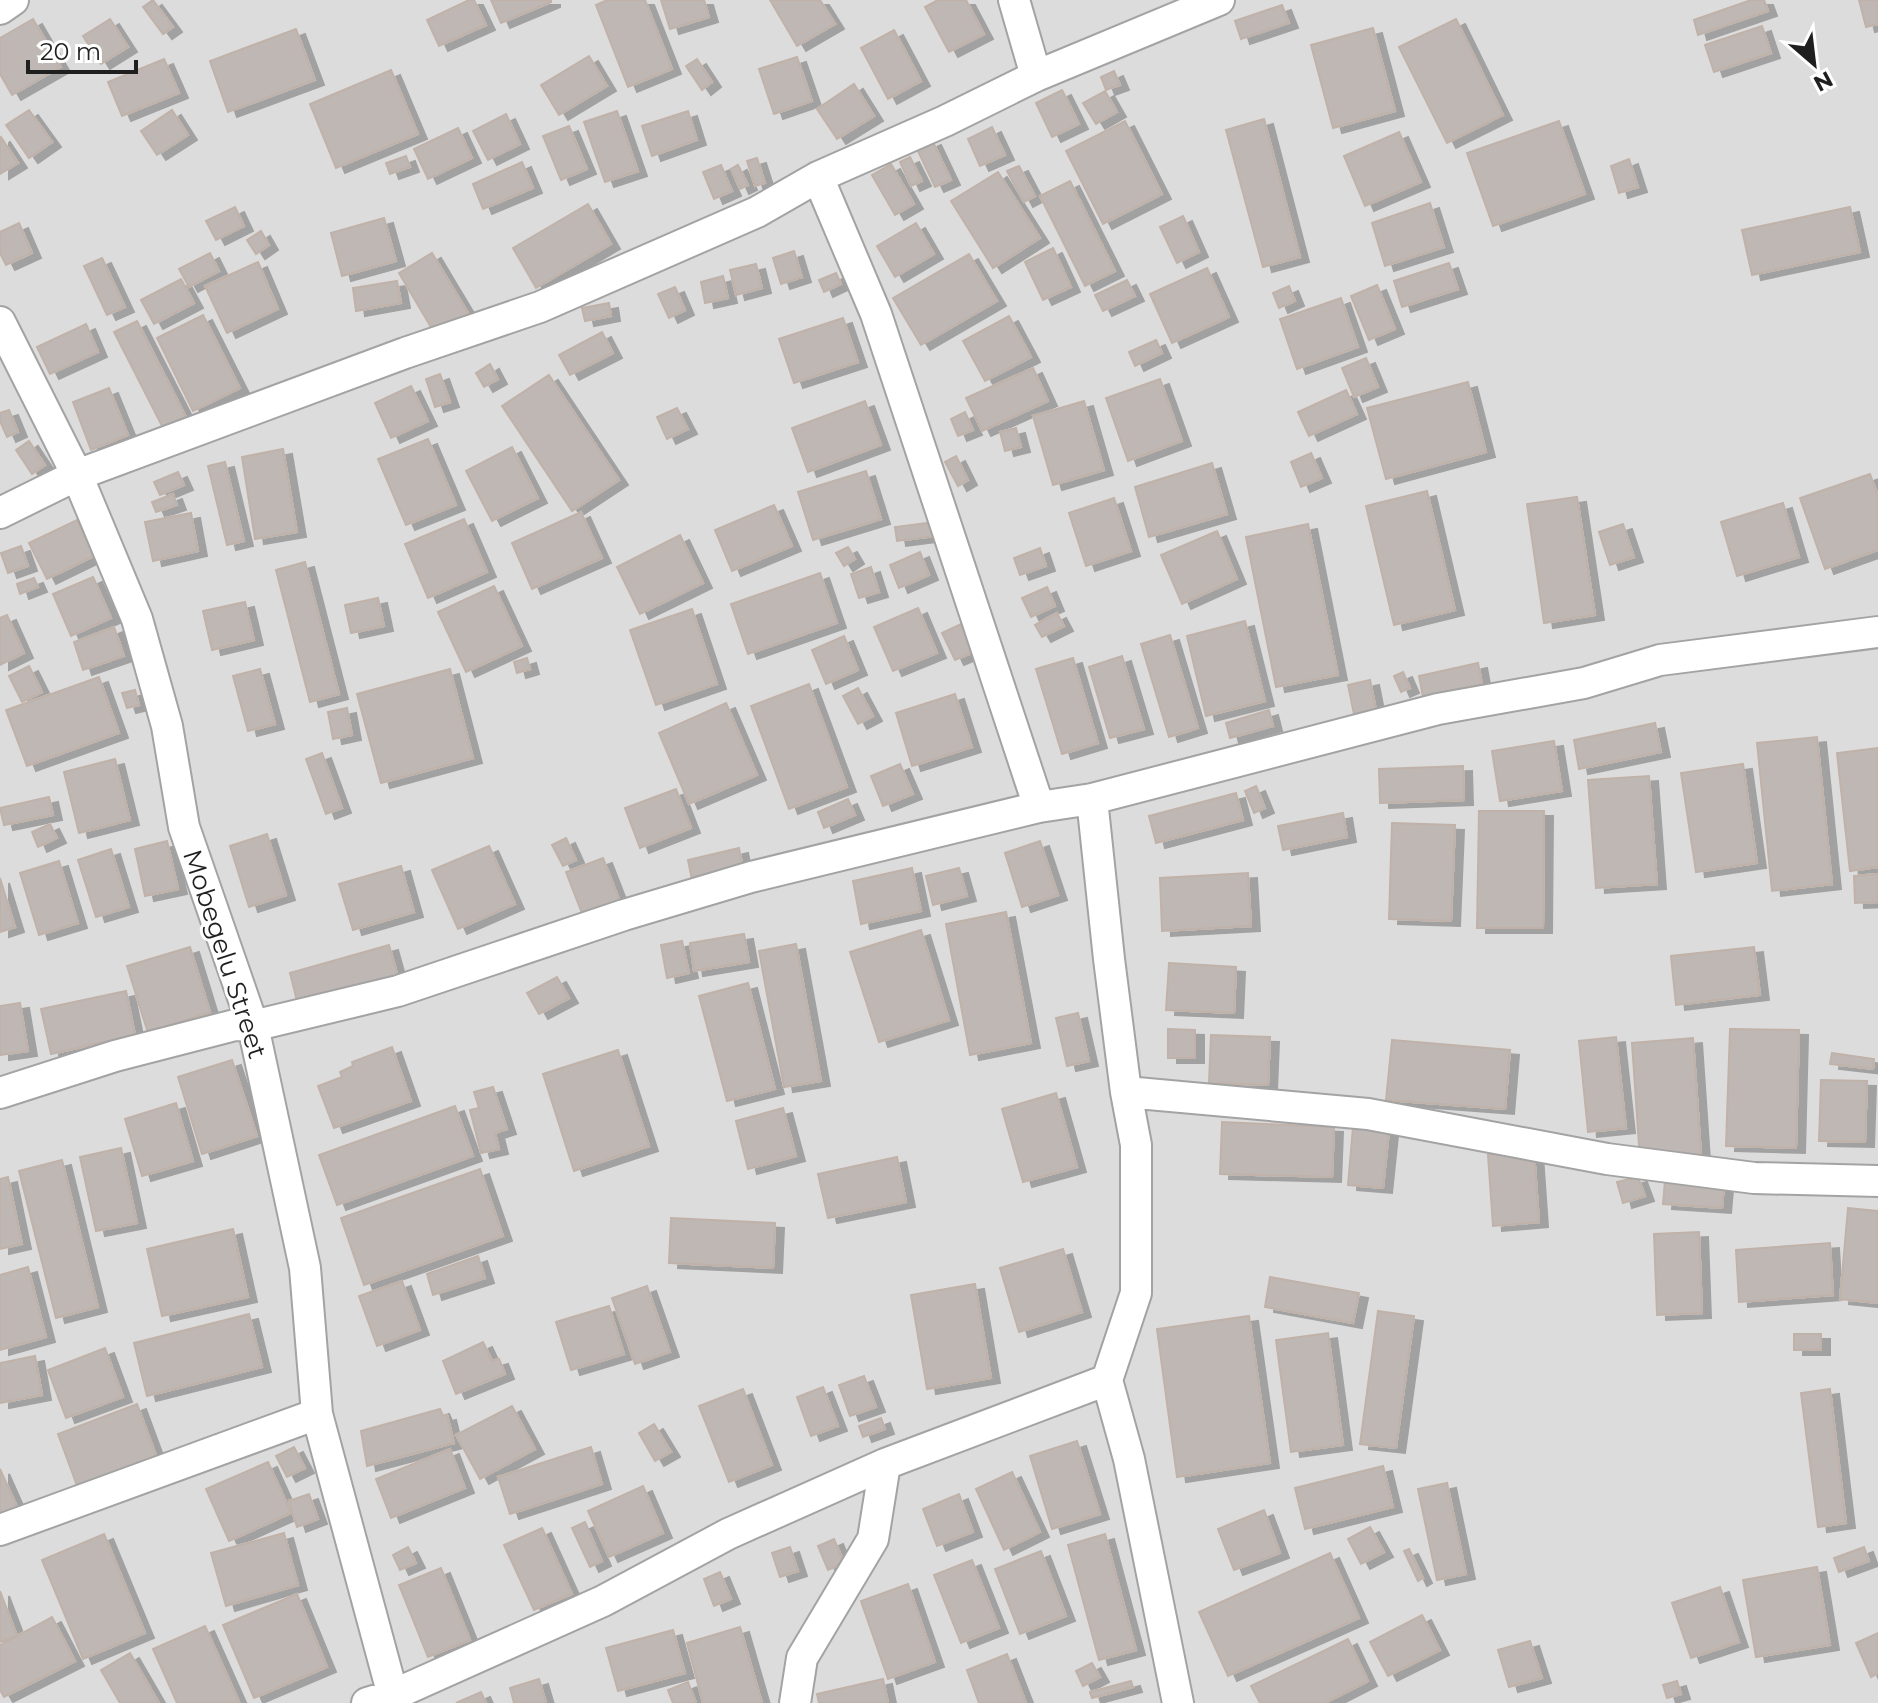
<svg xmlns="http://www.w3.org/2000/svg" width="1878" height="1703" viewBox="0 0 1878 1703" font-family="Montserrat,sans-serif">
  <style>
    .residential { fill: #dddcdc }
    .building { fill: #bfb7b3; stroke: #c0b2a9; stroke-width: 2; filter: url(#shadow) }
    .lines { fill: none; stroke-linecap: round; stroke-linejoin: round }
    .street-casing { stroke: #a3a3a3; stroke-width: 34 }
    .street { stroke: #fff; stroke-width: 30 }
    .labels { text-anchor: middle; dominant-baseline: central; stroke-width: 6; stroke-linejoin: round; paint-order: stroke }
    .street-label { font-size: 26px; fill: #1f1f1f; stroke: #fff }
  </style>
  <defs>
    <filter id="shadow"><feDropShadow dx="9" dy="5" stdDeviation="0" flood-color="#0004"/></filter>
  </defs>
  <rect width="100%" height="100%" fill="#efebe6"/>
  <path class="residential" d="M0 0H1878V1703H0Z"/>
  <path class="building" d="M153 0 173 27 163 34 143 7Z
    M469 0H474L486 25 439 46 427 20Z
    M491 0H551V2L501 23Z
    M607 0H645L672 69 628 87 596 5Z
    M661 0H704L709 17 670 29Z
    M770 0H820L835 24 797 46Z
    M938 0H966L984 34 949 52 925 7Z
    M1751 0H1764L1768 11 1698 35 1694 20Z
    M1859 0H1878V24L1866 27Z
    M1282 5 1289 23 1241 39 1235 21Z
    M33 19 61 67 12 95 0 74V38Z
    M110 19 128 47 101 64 83 36Z
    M1456 19 1503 115 1447 143 1399 47Z
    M1762 26 1771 53 1714 72 1705 45Z
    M1373 28 1395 111 1333 128 1311 45Z
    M296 29 315 80 228 112 210 61Z
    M894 30 921 81 888 99 861 48Z
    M589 56 607 86 559 115 541 85Z
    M797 57 812 101 774 114 759 69Z
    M164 59 179 93 122 116 108 82Z
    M697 59 712 82 702 90 686 66Z
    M391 70 418 134 336 168 310 104Z
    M1114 71 1120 85 1106 90 1101 77Z
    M854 84 874 116 837 139 817 109Z
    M1062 90 1079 124 1052 137 1036 103Z
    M1105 91 1117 112 1096 124 1083 103Z
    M29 110 52 142 29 158 6 125Z
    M172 110 188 135 157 155 141 131Z
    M617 111 638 171 605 182 584 122Z
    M688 111 697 140 652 156 642 126Z
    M506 114 520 144 488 160 473 131Z
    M1264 119 1300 257 1263 267 1226 130Z
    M1125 121 1162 194 1103 224 1066 151Z
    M1559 121 1585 194 1493 226 1467 153Z
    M569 126 587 169 561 180 543 136Z
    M992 127 1005 155 980 166 968 139Z
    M458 128 472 158 428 179 414 149Z
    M1399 132 1421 182 1365 206 1344 156Z
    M1 137 18 163 0 174V138Z
    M932 140 951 180 935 187 916 147Z
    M406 156 410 167 390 174 386 163Z
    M910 157 922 181 911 186 900 162Z
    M757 158 765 183 755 186 747 161Z
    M1629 159 1638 187 1619 193 1611 166Z
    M522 162 533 188 483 209 473 184Z
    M891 164 914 204 895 215 872 175Z
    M721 165 732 191 714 199 703 172Z
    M738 165 748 185 740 189 731 169Z
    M1019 166 1035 196 1024 202 1007 171Z
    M998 172 1040 238 993 268 951 201Z
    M1070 181 1115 271 1085 286 1040 196Z
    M1430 203 1444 247 1385 266 1372 223Z
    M588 204 611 244 536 288 513 248Z
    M235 207 244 226 216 240 206 221Z
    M1850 207 1860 252 1752 275 1742 230Z
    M1183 216 1199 252 1177 263 1160 227Z
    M384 218 396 261 342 276 331 233Z
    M19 223 32 253 6 265 0 253V232Z
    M916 223 934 254 895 277 877 246Z
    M261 231 269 245 256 254 247 240Z
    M1053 248 1071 287 1043 300 1025 262Z
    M794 251 802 277 781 284 773 258Z
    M210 253 219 271 189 287 179 269Z
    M432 253 469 315 435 334 399 273Z
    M969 254 997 301 921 345 893 298Z
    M102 258 125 307 107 315 84 266Z
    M258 262 278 309 227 333 205 286Z
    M1449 263 1458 289 1402 307 1394 281Z
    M756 264 762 288 736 295 730 270Z
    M1207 268 1229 317 1172 343 1150 294Z
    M836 273 841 284 824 292 819 280Z
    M723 276 728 298 705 303 701 282Z
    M181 279 194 303 154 324 141 300Z
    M1127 280 1135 296 1103 311 1095 295Z
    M397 281 401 303 356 311 353 288Z
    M1377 285 1395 329 1369 340 1351 296Z
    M1289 286 1295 301 1279 308 1273 293Z
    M675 287 685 310 669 318 658 294Z
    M1341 298 1358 347 1297 369 1280 319Z
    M609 303 611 316 585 321 582 308Z
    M203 315 240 388 193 411 157 338Z
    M1009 316 1031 357 985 381 963 341Z
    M843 318 858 362 794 383 779 339Z
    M137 321 186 417 163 428 114 332Z
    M86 324 98 352 50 374 37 347Z
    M602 332 613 353 570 375 559 355Z
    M1156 340 1162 353 1135 366 1129 352Z
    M1366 358 1378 387 1354 397 1342 368Z
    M490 364 498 379 484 387 476 373Z
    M1033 368 1048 401 982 431 966 398Z
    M440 374 450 402 435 407 426 379Z
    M549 375 619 480 572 511 502 406Z
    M1160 379 1182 441 1128 461 1106 398Z
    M1468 382 1486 452 1386 479 1367 408Z
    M411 386 428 421 391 438 375 403Z
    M109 388 128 435 91 450 73 402Z
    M1346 390 1357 414 1309 436 1298 412Z
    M865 401 881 445 808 472 792 428Z
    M1084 401 1104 470 1053 485 1033 416Z
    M677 408 688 429 667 439 657 417Z
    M9 410 18 432 7 437 0 421V413Z
    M965 412 973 430 958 436 951 419Z
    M1016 428 1021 447 1005 451 1000 432Z
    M428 439 456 505 406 525 378 459Z
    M29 441 45 465 32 474 16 450Z
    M512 447 538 498 492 521 466 471Z
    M283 449 297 532 255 539 242 457Z
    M1311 453 1322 478 1301 487 1291 462Z
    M956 456 968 480 958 486 945 462Z
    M225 462 244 541 227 545 208 466Z
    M1212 463 1227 514 1149 537 1135 487Z
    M866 471 881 519 813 540 798 492Z
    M178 472 184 485 160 495 154 482Z
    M1870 474 1878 496V550L1825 569 1800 498Z
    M1427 491 1455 610 1394 625 1366 506Z
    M173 494 177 505 156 512 152 502Z
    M1577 497 1595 615 1544 623 1527 504Z
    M1114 498 1131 551 1086 566 1069 513Z
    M1783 503 1799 557 1737 576 1721 522Z
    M774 505 792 546 732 571 715 530Z
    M581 512 602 558 532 589 512 543Z
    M191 513 198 551 153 561 145 522Z
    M464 519 487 572 428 598 405 544Z
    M77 520 94 556 47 579 29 543Z
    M934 522 936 536 897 541 895 527Z
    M1308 524 1338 675 1276 687 1246 537Z
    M1623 524 1634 557 1610 565 1599 532Z
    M1217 531 1237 579 1182 604 1161 555Z
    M680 535 703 583 640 614 617 567Z
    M21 546 28 566 8 573 1 553Z
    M848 547 855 559 844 566 836 553Z
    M1040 548 1046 566 1020 575 1014 558Z
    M920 552 929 575 899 588 890 565Z
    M305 562 339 694 310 702 276 570Z
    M871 567 879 592 859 598 851 574Z
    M820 573 837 623 748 654 731 604Z
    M93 577 111 618 71 636 53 594Z
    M34 578 38 587 20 594 17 584Z
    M494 586 522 646 466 672 438 612Z
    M1047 587 1055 606 1031 617 1022 598Z
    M378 598 384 626 351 633 345 605Z
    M245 602 254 640 212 650 203 611Z
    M918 608 937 653 893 671 874 627Z
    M692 609 717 684 656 705 630 630Z
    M1057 613 1064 626 1042 637 1035 625Z
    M7 615 24 653 0 665V618Z
    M1245 621 1265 701 1206 716 1187 636Z
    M961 624 974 652 955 660 942 633Z
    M114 627 124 656 83 670 74 642Z
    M1170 635 1198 728 1169 737 1141 644Z
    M844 636 858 670 826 684 812 650Z
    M1122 656 1144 729 1110 738 1089 667Z
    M527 658 530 669 517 673 514 662Z
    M1073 658 1098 743 1062 754 1036 669Z
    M1478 663 1482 684 1423 697 1419 676Z
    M29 666 42 692 22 702 9 676Z
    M260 669 275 724 248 731 233 676Z
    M450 669 473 758 381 783 357 694Z
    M1403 672 1410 688 1401 692 1394 676Z
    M99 677 119 733 27 766 6 710Z
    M1370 680 1376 710 1354 714 1348 685Z
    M809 684 847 787 789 809 751 706Z
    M858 688 873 716 858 724 843 696Z
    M135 690 139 705 127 708 122 693Z
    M955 694 972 747 912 766 896 713Z
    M726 703 757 775 689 804 659 733Z
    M347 708 352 735 333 739 328 712Z
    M1269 710 1273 726 1230 738 1226 723Z
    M1655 723 1661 752 1579 769 1574 740Z
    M1817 737 1832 884 1772 891 1757 743Z
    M1554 741 1562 791 1500 801 1492 751Z
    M1878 748V867L1850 871 1837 753Z
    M322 753 342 808 326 814 306 759Z
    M115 759 130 820 79 833 64 772Z
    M900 764 913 794 883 806 871 776Z
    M1743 764 1757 863 1696 872 1681 773Z
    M1463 766 1464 800 1380 803 1379 769Z
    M1649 776 1657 884 1596 888 1588 780Z
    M1256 786 1265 808 1254 813 1245 791Z
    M676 789 691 828 640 848 625 808Z
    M1236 793 1243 820 1156 843 1149 816Z
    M49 797 53 815 4 825 0 808Z
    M848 799 855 815 824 828 818 812Z
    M1479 811H1544L1543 928H1477Z
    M1343 813 1347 837 1283 850 1278 826Z
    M1392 823 1455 825 1451 921 1389 919Z
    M50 824 57 838 38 847 32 832Z
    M267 834 286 895 249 907 230 846Z
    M566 838 576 860 563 866 552 845Z
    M167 841 178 889 145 896 135 849Z
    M1040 841 1058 895 1022 907 1005 853Z
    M489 846 515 904 458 929 432 870Z
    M739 848 743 869 692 880 688 860Z
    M111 849 129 907 96 917 78 860Z
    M603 858 620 902 583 916 566 872Z
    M59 861 78 923 39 935 20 873Z
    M401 866 414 912 353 930 339 884Z
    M912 868 921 911 861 924 853 881Z
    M959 868 967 896 933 905 926 876Z
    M1248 873 1251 926 1162 931 1160 878Z
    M1878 874V902L1855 903 1854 876Z
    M0 878 15 927 0 932Z
    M1006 912 1031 1043 970 1055 946 924Z
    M921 930 949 1020 879 1042 850 952Z
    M744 934 749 962 694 971 690 943Z
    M682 941 689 973 667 978 661 945Z
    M796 944 821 1081 784 1087 759 951Z
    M389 945 398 977 298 1005 290 973Z
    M190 947 210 1012 148 1033 127 966Z
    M1754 947 1760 995 1676 1005 1671 956Z
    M1169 963 1236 967 1234 1013 1166 1010Z
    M557 977 569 998 539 1014 527 993Z
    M748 983 775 1089 727 1101 699 996Z
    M126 991 135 1035 51 1054 41 1009Z
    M20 1003 28 1051 0 1055V1006Z
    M1078 1013 1089 1061 1067 1066 1056 1018Z
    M1168 1029 1195 1030V1058H1168Z
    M1730 1029 1799 1030 1796 1148 1726 1146Z
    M1211 1035 1270 1037 1268 1085 1209 1083Z
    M1616 1037 1626 1128 1588 1132 1579 1041Z
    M1693 1038 1701 1155 1640 1160 1632 1043Z
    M1392 1040 1510 1050 1505 1109 1386 1100Z
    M392 1047 411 1101 334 1128 318 1086 342 1077 340 1072 353 1066 352 1062Z
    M618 1050 649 1146 574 1171 543 1074Z
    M1832 1053 1874 1059 1873 1069 1830 1064Z
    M232 1060 257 1136 202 1154 178 1077Z
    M1821 1080 1867 1081 1865 1142 1819 1141Z
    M493 1087 507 1129 495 1133 499 1149 481 1153 470 1110 479 1108 474 1092Z
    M1056 1093 1077 1167 1023 1182 1002 1109Z
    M176 1103 193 1161 142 1176 125 1119Z
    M455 1106 473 1156 337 1205 319 1155Z
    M783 1108 796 1156 748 1169 736 1121Z
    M1222 1122 1334 1127 1332 1177 1220 1174Z
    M1353 1127 1389 1131 1383 1188 1348 1185Z
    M121 1148 137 1223 96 1231 80 1157Z
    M1534 1151 1539 1222 1493 1226 1488 1155Z
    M897 1157 906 1202 828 1218 818 1174Z
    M62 1160 98 1307 56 1318 19 1171Z
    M480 1169 503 1236 364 1285 341 1218Z
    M8 1177 22 1244 0 1249V1179Z
    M1638 1177 1645 1196 1623 1203 1617 1182Z
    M1665 1180 1724 1185 1722 1208 1663 1204Z
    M1848 1208 1878 1211V1303L1840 1299Z
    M671 1218 775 1223 773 1268 669 1263Z
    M233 1229 248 1297 162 1316 147 1249Z
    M1699 1232 1702 1313 1657 1315 1654 1234Z
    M1830 1243 1833 1295 1739 1302 1736 1250Z
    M1063 1249 1082 1312 1019 1332 1000 1268Z
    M478 1256 485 1278 433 1295 427 1274Z
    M28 1267 46 1337 0 1350V1275Z
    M1270 1277 1359 1293 1353 1323 1265 1307Z
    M402 1281 420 1330 377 1346 359 1296Z
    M975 1284 991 1378 927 1389 911 1295Z
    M647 1286 670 1352 635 1364 612 1298Z
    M609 1306 624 1354 571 1370 556 1322Z
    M1378 1311 1414 1316 1396 1448 1360 1444Z
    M249 1314 262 1367 147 1396 134 1343Z
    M1249 1316 1270 1463 1177 1477 1157 1329Z
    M1328 1333 1343 1445 1291 1452 1276 1340Z
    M1794 1334H1821V1350H1794Z
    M483 1342 492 1361 499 1359 505 1374 456 1394 443 1361Z
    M105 1348 123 1397 66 1418 48 1370Z
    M35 1356 42 1395 0 1403V1363Z
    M864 1376 876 1407 850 1416 839 1385Z
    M823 1387 838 1426 811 1436 797 1397Z
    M743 1389 772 1465 729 1482 699 1406Z
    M1830 1389 1846 1523 1818 1527 1801 1393Z
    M137 1404 158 1461 79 1491 58 1434Z
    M512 1406 535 1449 480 1479 456 1435Z
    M440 1409 443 1416 447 1415 454 1443 367 1466 361 1431Z
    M881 1418 885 1429 863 1437 859 1426Z
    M654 1424 671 1452 655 1461 639 1433Z
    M1077 1441 1100 1514 1052 1529 1030 1456Z
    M294 1447 305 1468 287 1477 276 1456Z
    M591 1447 602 1484 510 1514 498 1477Z
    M450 1449 465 1488 391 1518 376 1479Z
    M268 1462 291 1513 229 1541 206 1489Z
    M1383 1466 1393 1507 1305 1529 1295 1488Z
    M0 1469 17 1507 0 1514Z
    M1012 1472 1040 1532 1004 1550 976 1489Z
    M1447 1483 1466 1574 1437 1580 1418 1489Z
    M643 1486 663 1533 609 1557 588 1511Z
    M309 1494 318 1519 297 1527 289 1501Z
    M959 1494 973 1532 937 1546 923 1509Z
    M1264 1510 1280 1553 1234 1570 1218 1529Z
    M585 1522 602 1561 590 1567 572 1528Z
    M1370 1527 1384 1552 1361 1564 1348 1539Z
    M542 1528 572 1594 534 1610 504 1545Z
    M284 1533 298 1585 226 1606 211 1553Z
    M104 1534 145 1633 83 1659 42 1560Z
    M1105 1534 1136 1650 1099 1660 1068 1545Z
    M834 1539 844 1563 828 1570 818 1546Z
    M408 1547 416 1563 400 1570 393 1555Z
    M790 1547 798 1571 780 1577 772 1553Z
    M1864 1547 1869 1561 1839 1572 1834 1558Z
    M1409 1549 1423 1578 1418 1581 1404 1551Z
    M1041 1551 1066 1616 1020 1634 995 1569Z
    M1330 1553 1359 1618 1228 1676 1199 1612Z
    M972 1560 999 1628 961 1643 934 1575Z
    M1817 1567 1830 1645 1756 1657 1743 1580Z
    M441 1568 470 1640 428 1657 399 1585Z
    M720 1572 731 1599 714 1606 704 1579Z
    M908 1584 935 1662 888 1679 861 1601Z
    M1720 1587 1739 1642 1691 1658 1672 1603Z
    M0 1591 17 1636 0 1642Z
    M297 1594 327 1667 254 1698 223 1625Z
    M1422 1615 1440 1650 1388 1676 1370 1642Z
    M52 1617 75 1661 4 1697 0 1690V1645Z
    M205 1626 239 1702 236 1703H177L153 1649Z
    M740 1627 762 1703H703L687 1643Z
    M673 1630 685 1673 618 1691 606 1648Z
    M1878 1633V1673L1871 1677 1856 1643Z
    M1348 1639 1368 1681 1325 1703H1260L1251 1686Z
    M1530 1641 1542 1678 1509 1687 1498 1650Z
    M130 1653 159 1703H120L101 1670Z
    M1007 1654 1026 1703H979L967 1670Z
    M1092 1663 1100 1677 1083 1686 1076 1671Z
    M539 1679 546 1703H514L510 1688Z
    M883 1679 888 1703H819L817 1694Z
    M1131 1681 1133 1687 1092 1698 1090 1692Z
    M1677 1681 1681 1694 1667 1698 1663 1685Z
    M688 1682 696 1703H673L668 1690Z
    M481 1692 486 1703H456Z"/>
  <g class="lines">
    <g class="street-casing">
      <path id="street" d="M1014 0 1036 76
        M0 9 13 0
        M818 177 876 314 1039 807
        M0 322 77 475 137 619 167 726 184 827 253 1026 305 1268 317 1414 395 1703
        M0 513 77 475 405 353 540 307 757 212 818 177 945 121 1036 76 1219 0
        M1092 799 1109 959 1126 1092 1136 1145V1293L1107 1380 1129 1459 1178 1703
        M1126 1092 1368 1114 1607 1159 1754 1178 1878 1181
        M0 1093 115 1056 235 1025 253 1026 398 991 624 915 751 877 1039 807 1092 799 1438 709 1584 683 1660 660 1878 632
        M0 1530 317 1414
        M367 1703 393 1695 603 1601 728 1534 885 1464 1107 1380
        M795 1703 802 1658 873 1539 885 1464"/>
    </g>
    <use href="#street" class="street"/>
  </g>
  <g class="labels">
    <g class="street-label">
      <text transform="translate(225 954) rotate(72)">Mobegelu Street</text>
    </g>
  </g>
  <g transform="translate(1814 64) rotate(152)" stroke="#ffffff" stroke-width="6" paint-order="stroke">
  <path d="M0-6L14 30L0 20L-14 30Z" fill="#1f1f1f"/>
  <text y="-12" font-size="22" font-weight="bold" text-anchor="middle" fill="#1f1f1f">N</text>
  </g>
  <path d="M28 60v12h108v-12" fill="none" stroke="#1f1f1f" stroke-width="4"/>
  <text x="40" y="60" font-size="24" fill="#1f1f1f" stroke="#ffffff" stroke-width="6" paint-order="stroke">20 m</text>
</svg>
